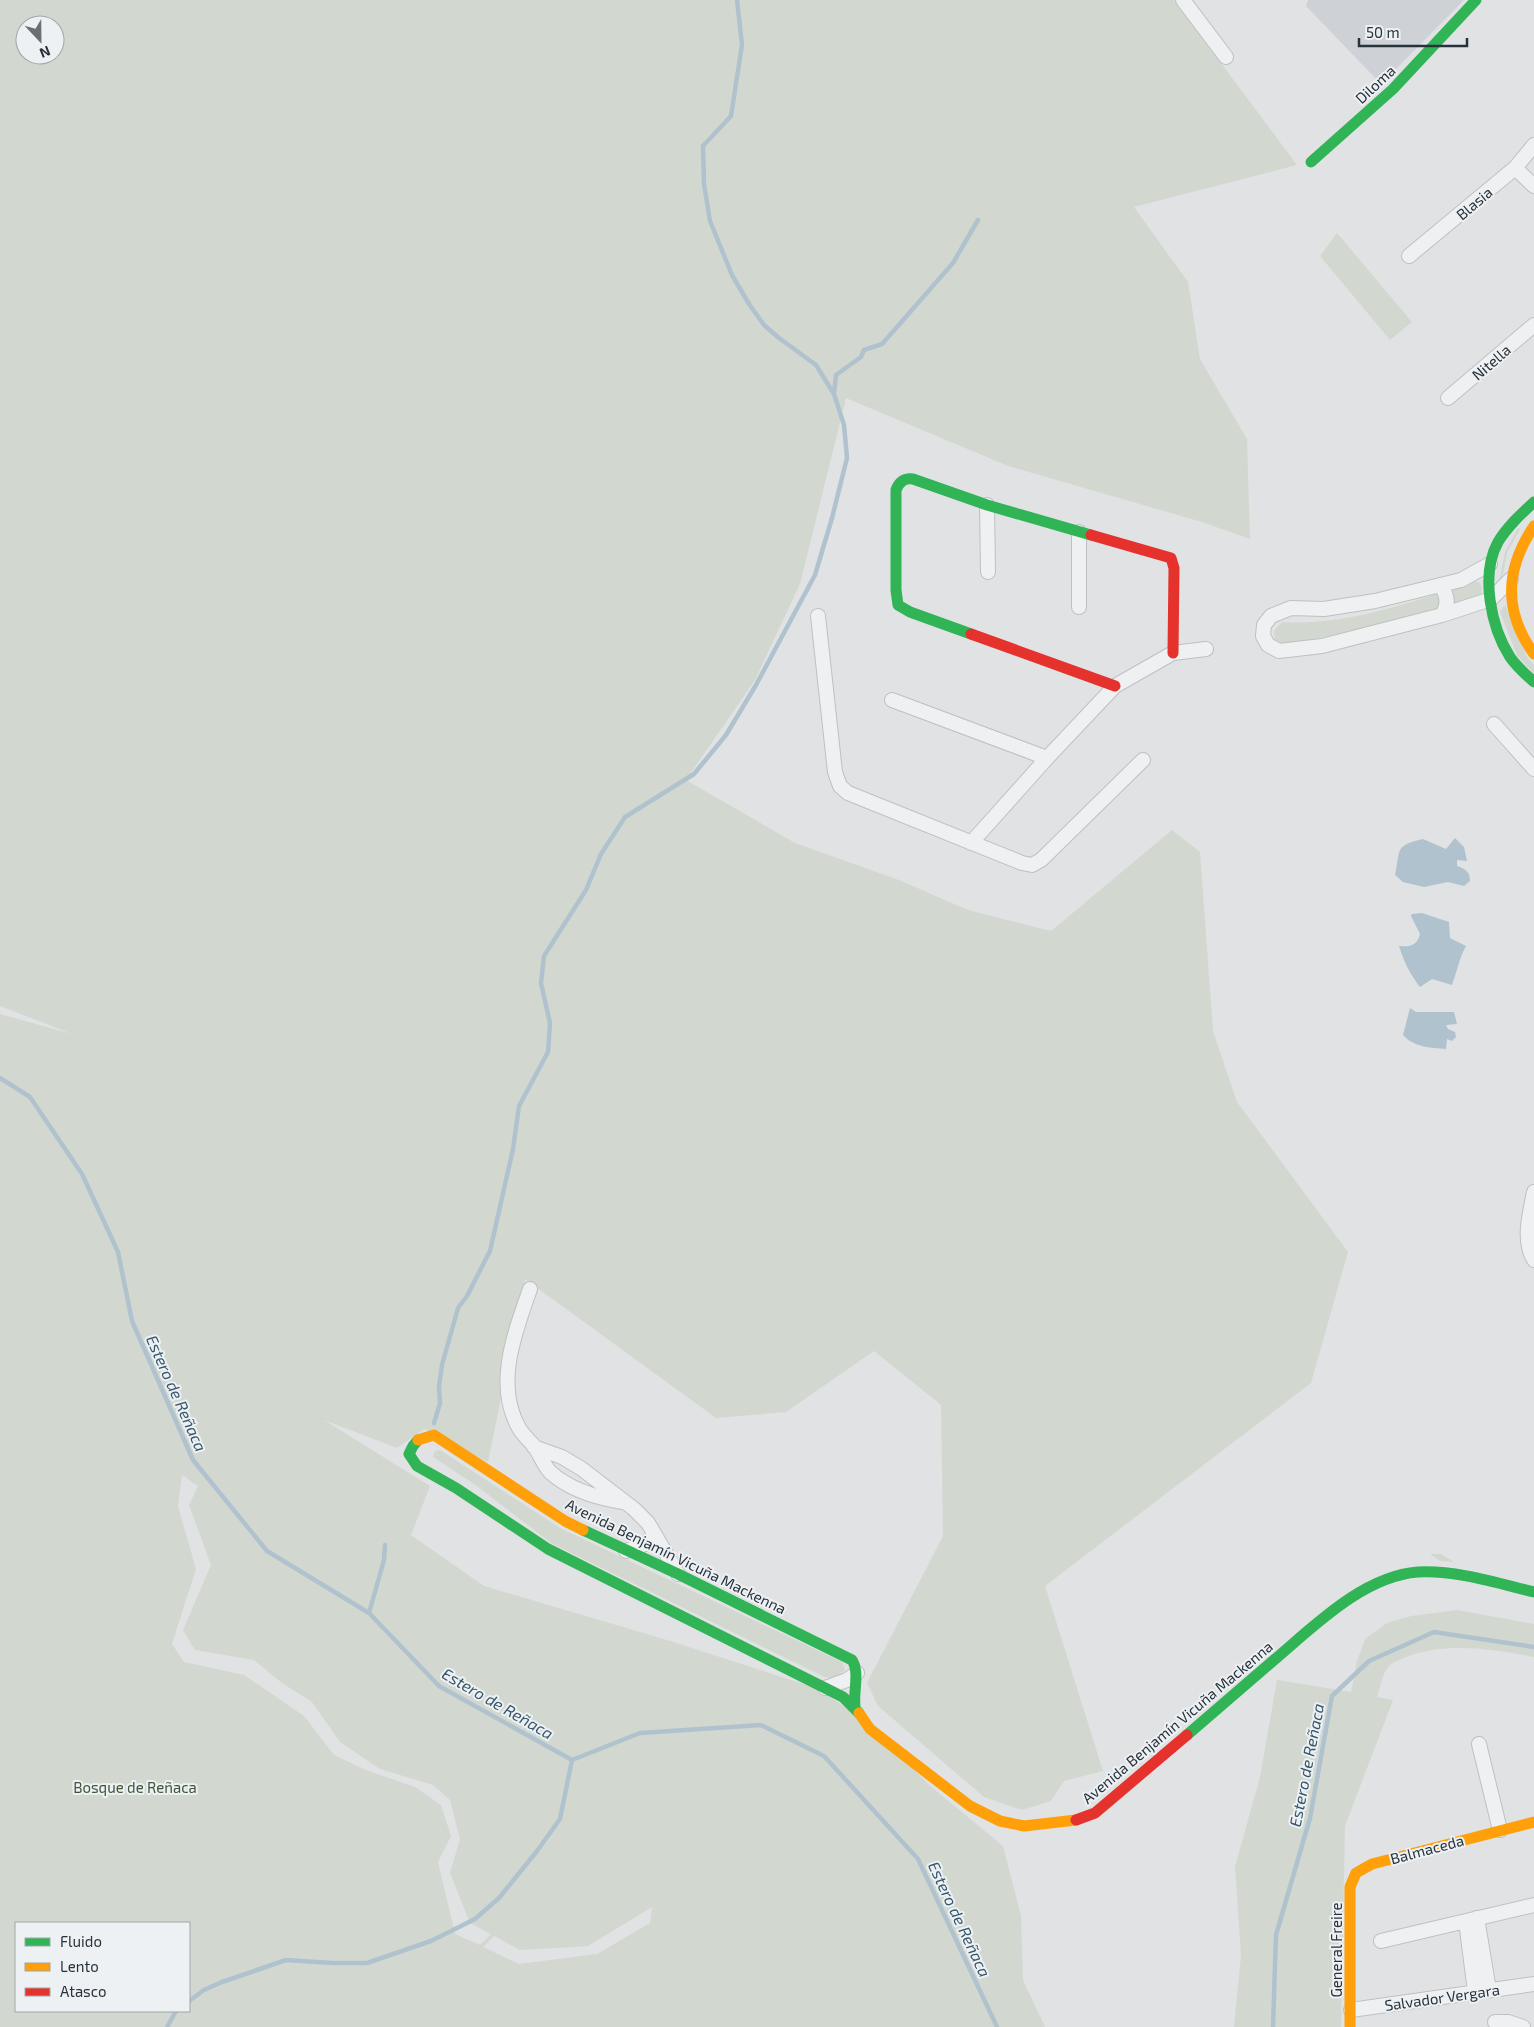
<svg xmlns="http://www.w3.org/2000/svg" width="1534" height="2027" viewBox="0 0 1534 2027" font-family="'Exo 2',sans-serif">
  <style>
    .built { fill: #ced2d7 }
    .green { fill: #d2d8d0; fill-rule: evenodd }
    .water { fill: #b0c2cd }
    .lines { fill: none; stroke-linecap: round; stroke-linejoin: round }
    .stream { stroke: #b0c2cd; stroke-width: 4.5 }
    .street-casing { stroke: #bec0c2; stroke-width: 16 }
    .street { stroke: #eff0f1; stroke-width: 14 }
    .fast { stroke: #30b455; stroke-width: 11 }
    .slow { stroke: #ff9f0a; stroke-width: 11 }
    .jam { stroke: #e5322d; stroke-width: 11 }
    .labels { text-anchor: middle; dominant-baseline: central; stroke-width: 4; stroke-linejoin: round; paint-order: stroke }
    .street-label { font-size: 15px; fill: #28323b; stroke: #edf1f4 }
    .park-label { font-size: 15px; fill: #415637; stroke: #edf1f4 }
    .water-label { font-size: 16px; font-style: italic; fill: #36566b; stroke: #edf1f4 }
  </style>
  <rect width="100%" height="100%" fill="#e0e2e4"/>
  <path class="built" d="M1308 0H1464L1381 84 1306 6Z"/>
  <path class="green" d="M0 0H1174L1297 165 1134 207 1188 282 1200 359 1247 439 1250 539 1202 522 1008 466 846 398 800 584 755 680 686 780 795 843 899 880 968 910 1051 931 1172 830 1200 852 1213 1031 1237 1102 1348 1252 1311 1383 1045 1586 1103 1771 1064 1781 1051 1801 1022 1810 984 1797 878 1706 867 1683 943 1536 941 1405 874 1351 786 1412 716 1418 525 1279 488 1462 424 1429 397 1448 324 1420 430 1486 411 1535 484 1586 667 1640 816 1688 864 1719 929 1785 1003 1846 1021 1916 1023 1980 1045 2027H0V1014L72 1034 0 1006ZM25 25H55V55H25ZM182 1475 198 1486 189 1505 211 1565 183 1630 195 1650 254 1660 282 1683 312 1702 340 1742 380 1769 433 1785 450 1800 460 1839 450 1873 470 1923 491 1934 480 1945 455 1934 438 1862 451 1836 441 1805 415 1787 366 1770 334 1755 304 1716 244 1675 184 1662 172 1644 196 1569 178 1506ZM652 1907 650 1923 597 1954 519 1964 483 1947 494 1936 520 1950 588 1946ZM16 1923H189V2011H16Z
    M1337 233 1412 322 1390 340 1320 256Z
    M1518 528 1520 529 1507 553 1501 584 1499 583 1505 552Z
    M1475 581 1480 583 1482 588 1481 595 1472 600 1381 625 1285 645 1275 640 1274 631 1282 622C1347 626 1413 602 1475 581Z
    M1505 605 1527 657 1534 665V674L1517 655 1500 612Z
    M440 1450 560 1528 842 1662 845 1670C837 1678 831 1680 820 1675L551 1543 477 1486 433 1457 435 1451Z
    M1430 1554H1441L1454 1562 1440 1561Z
    M1457 1610 1534 1624V1657C1492 1649 1449 1642 1408 1656 1402 1659 1392 1662 1388 1667 1382 1675 1380 1688 1377 1697L1393 1700 1345 1826 1341 2027H1234L1241 1956 1235 1867 1260 1777 1277 1680 1351 1692 1357 1661 1365 1639 1387 1623 1411 1616Z"/>
  <path class="water" d="M1455 838 1464 847 1467 861 1457 860V866C1465 869 1470 871 1470 881L1464 886 1448 882 1424 887 1403 882 1395 875C1401 850 1393 846 1423 839L1446 849Z
    M1422 913 1449 922 1450 938 1466 946C1459 959 1457 971 1452 985L1432 979 1420 987C1410 974 1404 962 1399 946 1410 947 1417 946 1420 934L1411 916 1412 914Z
    M1410 1008 1416 1012H1454L1457 1024 1446 1025 1448 1029 1455 1032 1456 1037 1452 1041 1447 1039 1446 1049C1431 1048 1413 1047 1403 1035Z"/>
  <g class="lines">
    <path class="stream" d="M834 394 836 375 861 357 864 350 882 344 897 327 953 263 978 220
      M0 1078 30 1097 82 1174 118 1252 132 1321 193 1460 267 1551 369 1613 439 1686 572 1760 640 1733 761 1725 824 1756 918 1859 997 2027
      M434 1423 440 1403 439 1387 442 1365 458 1308 467 1296 490 1251 513 1149 519 1106 548 1052 550 1023 541 983 544 956 586 890 601 854 625 817 694 774 726 735 756 685 815 575 832 518 847 458 844 425 834 394 816 365 779 338 764 325 749 304 732 275 710 221 704 184 703 146 731 116 742 45 737 0
      M369 1613 384 1560 385 1545
      M189 2001 204 1990 222 1982 286 1960 332 1963H367L431 1941 475 1919 499 1898 537 1851 560 1819 572 1760
      M167 2027 176 2011
      M1273 2027 1276 1935 1310 1818 1332 1696 1369 1661 1434 1632 1534 1647"/>
    <g class="street-casing">
      <path id="street" d="M1183 0 1226 57
        M1515 168 1534 186
        M1409 256 1515 168 1534 145
        M1448 398 1534 325
        M987 505 988 572
        M1079 532V607
        M1490 564 1461 580 1375 601 1324 609 1291 608 1271 616 1264 625 1263 636 1268 645 1279 651 1322 646 1442 615 1491 599 1511 579
        M1440 585C1448 595 1449 605 1442 615
        M818 616 835 772 840 786 848 793 1022 863 1032 865 1041 860 1143 760
        M892 700 1047 758
        M1494 724 1534 769
        M971 843 1047 758 1115 686 1173 653 1206 649
        M1534 1192C1530 1213 1522 1240 1534 1260
        M530 1289C515 1332 494 1385 519 1428 523 1435 529 1440 534 1446 540 1454 543 1464 550 1472 570 1490 597 1498 623 1502
        M534 1447 562 1457 582 1469 634 1509 648 1523 678 1574
        M626 1551 645 1544 655 1535
        M825 1688 847 1680 857 1673
        M1479 1744 1500 1830
        M1477 1918 1489 1990
        M1466 1921 1475 1992
        M1381 1941 1534 1905
        M1351 2010 1534 1984
        M1495 2022H1508L1523 2027"/>
    </g>
    <use href="#street" class="street"/>
    <path class="fast" d="M1311 162 1393 89 1476 0
      M1534 502C1521 514 1507 527 1498 542 1480 575 1491 627 1510 657 1517 667 1525 674 1534 682
      M971 634 910 612 898 605 896 590V490C899 482 904 478 913 479L987 505 1091 535
      M418 1440 413 1446 409 1454 417 1466 456 1488 548 1549 843 1697 859 1713
      M583 1530 678 1574 852 1660C860 1672 853 1692 855 1707
      M1187 1735C1216 1710 1245 1685 1274 1660 1313 1627 1363 1576 1418 1572 1456 1570 1497 1583 1534 1592"/>
    <path class="slow" d="M1534 526C1505 569 1503 611 1534 654
      M418 1440 434 1435 565 1521 583 1530
      M859 1713 870 1729 970 1806 1000 1821 1024 1826 1076 1820
      M1350 2027V1887L1356 1873 1372 1864 1534 1822"/>
    <path class="jam" d="M1091 535 1171 558 1174 568 1173 653
      M971 634 1115 686
      M1076 1820 1095 1813 1187 1735"/>
  </g>
  <g class="labels">
    <g class="street-label">
      <text transform="translate(1375 84) rotate(-43)">Diloma</text>
      <text transform="translate(1474 203) rotate(-40)">Blasia</text>
      <text transform="translate(1491 362) rotate(-41)">Nitella</text>
      <text transform="translate(676 1556) rotate(26)">Avenida Benjamín Vicuña Mackenna</text>
      <text transform="translate(1177 1722) rotate(-40)">Avenida Benjamín Vicuña Mackenna</text>
      <text transform="translate(1427 1849) rotate(-15)">Balmaceda</text>
      <text transform="translate(1336 1950) rotate(-90)">General Freire</text>
      <text transform="translate(1442 1997) rotate(-8)">Salvador Vergara</text>
    </g>
    <g class="park-label">
      <text x="135" y="1787">Bosque de Reñaca</text>
    </g>
    <g class="water-label">
      <text transform="translate(177 1393) rotate(66)">Estero de Reñaca</text>
      <text transform="translate(498 1703) rotate(30)">Estero de Reñaca</text>
      <text transform="translate(1306 1765) rotate(-79)">Estero de Reñaca</text>
      <text transform="translate(960 1919) rotate(65)">Estero de Reñaca</text>
    </g>
  </g>
  <rect x="15" y="1922" width="175" height="90" fill="#edf1f4" stroke="#9ea5aa"/>
  <rect x="25" y="1938" width="25" height="8" fill="#30b455" stroke="#9ea5aa"/>
  <text x="60" y="1947" font-size="15" fill="#28323b">Fluido</text>
  <rect x="25" y="1963" width="25" height="8" fill="#ff9f0a" stroke="#9ea5aa"/>
  <text x="60" y="1972" font-size="15" fill="#28323b">Lento</text>
  <rect x="25" y="1988" width="25" height="8" fill="#e5322d" stroke="#9ea5aa"/>
  <text x="60" y="1997" font-size="15" fill="#28323b">Atasco</text>
  <g transform="translate(40 40) rotate(158)"><circle r="24" fill="#edf1f4" stroke="#9ea5aa"/>
  <path d="M0-4L9 19L0 12L-9 19Z" fill="#687076"/>
  <text y="-8" font-size="14" font-weight="bold" text-anchor="middle" fill="#28323b">N</text>
  </g>
  <path d="M1359 38v8h108v-8" fill="none" stroke="#28323b" stroke-width="2.5"/>
  <text x="1366" y="38" font-size="15" fill="#28323b" stroke="#edf1f4" stroke-width="4" paint-order="stroke">50 m</text>
</svg>
